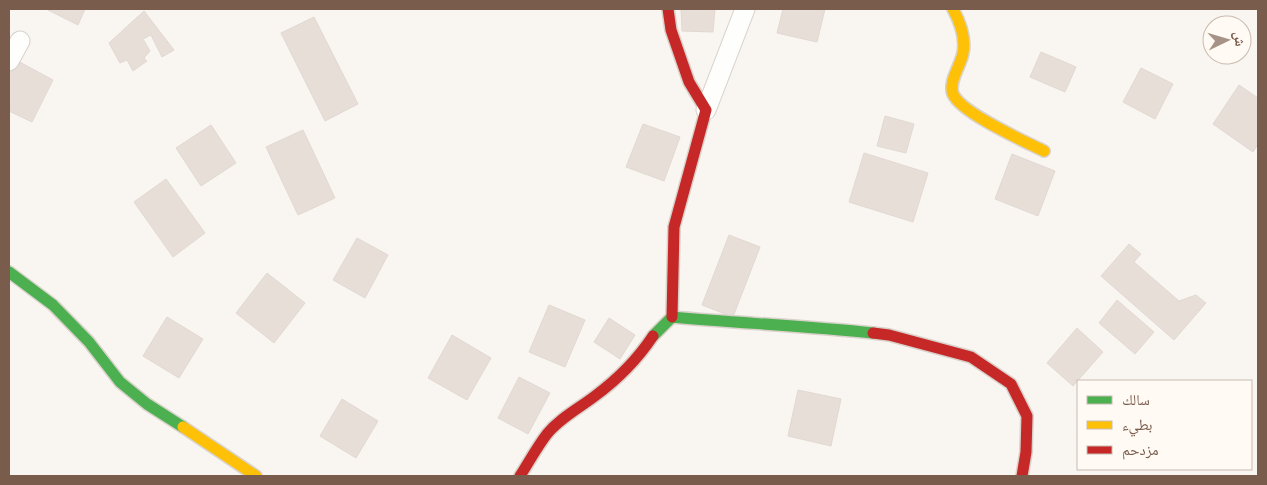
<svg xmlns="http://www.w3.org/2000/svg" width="1267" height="485" viewBox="0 0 1267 485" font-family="Arial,'Noto Naskh Arabic',sans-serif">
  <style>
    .building { fill: #e6ded7; stroke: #e2d8d2 }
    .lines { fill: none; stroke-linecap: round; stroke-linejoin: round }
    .street-casing { stroke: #d7d1cb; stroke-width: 21 }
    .fast-casing { stroke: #d9d2cb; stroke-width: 14 }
    .slow-casing { stroke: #d9d2cb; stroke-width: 14 }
    .jam-casing { stroke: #d9d2cb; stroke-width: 14 }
    .street { stroke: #fefefd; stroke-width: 19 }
    .fast { stroke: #4caf50; stroke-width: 11 }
    .slow { stroke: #ffc107; stroke-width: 11 }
    .jam { stroke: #c62828; stroke-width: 11 }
  </style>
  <rect width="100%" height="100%" fill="#f9f5f0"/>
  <path class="building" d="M46 9H85L78 25Z
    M681 9H715L713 32 682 31Z
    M783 9H825L817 42 777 33Z
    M144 11 174 50 162 57 151 35 143 39 150 51 144 58 147 61 133 71 127 60 120 63 109 43Z
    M314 17 358 104 325 121 281 33Z
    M1041 52 1076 67 1065 92 1030 77Z
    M14 59 53 80 32 122 9 111V70Z
    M1141 68 1173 84 1155 119 1123 102Z
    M1239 85 1258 98V144L1253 152 1213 124Z
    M885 116 914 124 906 153 877 146Z
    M643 124 680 137 664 181 626 167Z
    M211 125 236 163 201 186 176 148Z
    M303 130 335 198 298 215 266 147Z
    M864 153 928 173 913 222 849 202Z
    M1012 154 1055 171 1038 216 995 199Z
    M166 179 205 233 173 257 134 202Z
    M729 235 760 247 733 317 702 305Z
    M357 238 388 255 365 298 333 280Z
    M1129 244 1141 254 1134 262 1179 301 1196 295 1206 303 1174 340 1101 276Z
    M267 273 305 303 274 343 236 313Z
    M1117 300 1154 332 1135 354 1099 323Z
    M549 305 585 320 565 367 529 352Z
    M167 317 203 339 179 378 143 356Z
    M609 318 635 335 620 359 594 342Z
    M1077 328 1103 352 1073 386 1047 363Z
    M452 335 491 358 467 400 428 378Z
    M519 377 550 393 528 434 498 418Z
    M798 390 841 399 831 446 788 436Z
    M342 399 378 421 356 458 320 436Z"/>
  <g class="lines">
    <g class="street-casing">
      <path id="street" d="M9 61 20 41
        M706 110 745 9"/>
    </g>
    <g class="fast-casing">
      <path id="fast" d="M9 272 53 305 89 342 120 382 147 404 183 427
        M653 336 672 317C739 323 806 326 873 333"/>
    </g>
    <g class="slow-casing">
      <path id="slow" d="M953 9C960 22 966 38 963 53 961 65 948 82 953 94 961 113 1024 141 1044 151
        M183 427 256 476"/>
    </g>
    <g class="jam-casing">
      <path id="jam" d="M668 9 671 30 689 82 706 110 674 227 672 317
        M873 333 889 335 971 357 1011 384 1027 416 1026 452 1022 476
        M520 476C529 462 537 447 547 434 560 418 578 409 595 396 618 379 637 360 653 336"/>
    </g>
    <use href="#street" class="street"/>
    <use href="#fast" class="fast"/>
    <use href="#slow" class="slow"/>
    <use href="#jam" class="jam"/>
  </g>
  <rect width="1267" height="485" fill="none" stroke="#7a5c4d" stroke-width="20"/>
  <rect x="1077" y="380" width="175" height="90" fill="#fffaf3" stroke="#cabbb1"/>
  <rect x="1087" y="396" width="25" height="8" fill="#4caf50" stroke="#cabbb1"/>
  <text x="1122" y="405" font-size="15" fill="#7a5c4d">سالك</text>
  <rect x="1087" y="421" width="25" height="8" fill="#ffc107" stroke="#cabbb1"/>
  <text x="1122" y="430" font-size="15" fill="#7a5c4d">بطيء</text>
  <rect x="1087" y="446" width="25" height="8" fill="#c62828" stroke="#cabbb1"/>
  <text x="1122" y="455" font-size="15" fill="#7a5c4d">مزدحم</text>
  <g transform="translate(1227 40) rotate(85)"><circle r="24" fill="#fffaf3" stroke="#cabbb1"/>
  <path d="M0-4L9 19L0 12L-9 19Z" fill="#a69286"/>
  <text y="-8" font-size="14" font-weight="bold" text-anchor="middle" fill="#7a5c4d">ش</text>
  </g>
</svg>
